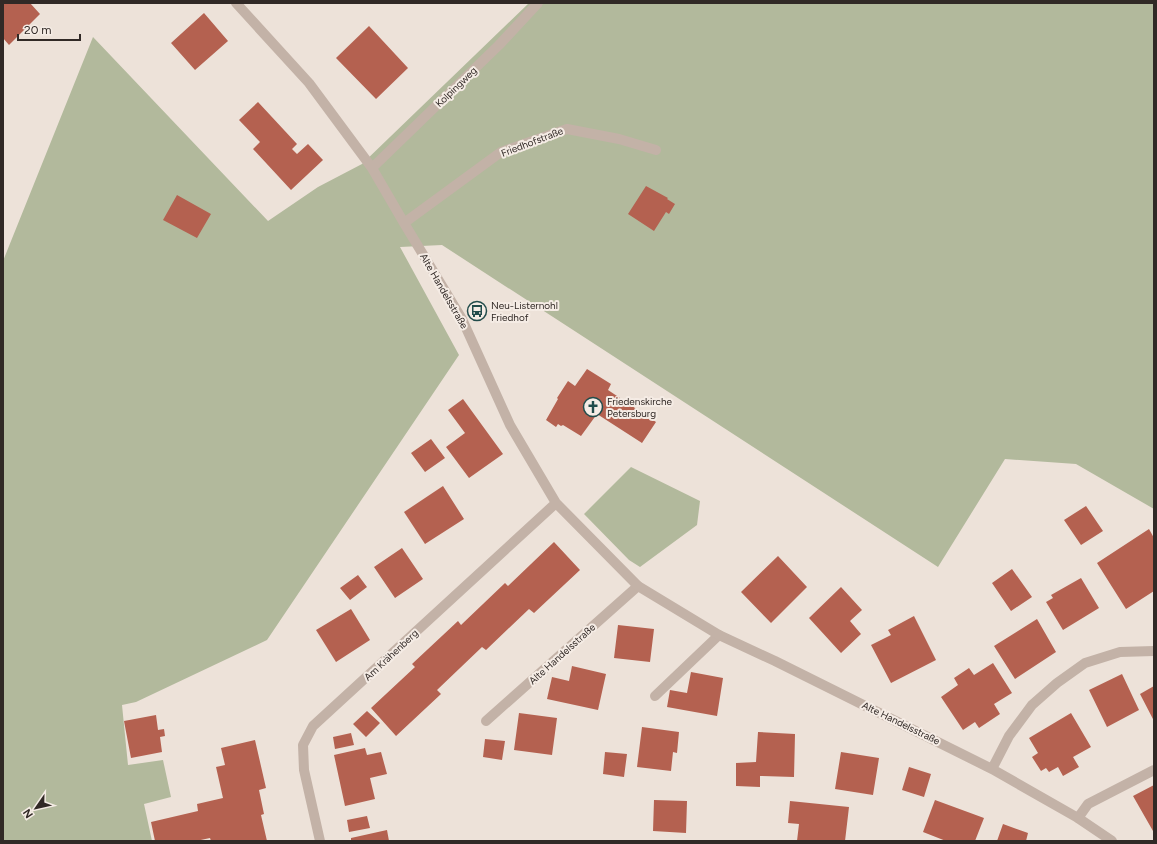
<svg xmlns="http://www.w3.org/2000/svg" width="1157" height="844" viewBox="0 0 1157 844" font-family="Figtree,sans-serif">
  <style>
    .green { fill: #b2b99c }
    .building { fill: #b46150 }
    .lines { fill: none; stroke-linecap: round; stroke-linejoin: round }
    .service { stroke: #c3b2a7; stroke-width: 10 }
    .minor { stroke: #c3b2a7; stroke-width: 10 }
    .labels { text-anchor: middle; dominant-baseline: central; stroke-width: 4; stroke-linejoin: round; paint-order: stroke }
    .street-label { font-size: 10px; fill: #312926; stroke: #f5ece5 }
    .poi-label { font-size: 10px; fill: #312926; stroke: #f5ece5; text-anchor: start }
  </style>
  <rect width="100%" height="100%" fill="#ede2d9"/>
  <path class="green" d="M529 3H1154V509L1076 464 1005 459 938 567 442 245 400 247 459 355 267 640 136 702 122 705 128 765 163 760 171 797 144 804 152 841H3V261L93 37 268 221 318 187 362 164Z
    M631 467 700 501 697 525 640 567 629 560 584 514Z"/>
  <path class="building" d="M3 3H30L40 14 9 45 3 38Z
    M204 13 228 41 195 70 171 43Z
    M369 26 408 68 376 99 336 58Z
    M258 102 297 144 292 149 297 154 308 144 323 160 291 190 253 149 260 142 239 120Z
    M646 186 668 198 667 199 675 204 669 214 666 212 654 231 628 214Z
    M177 195 211 214 197 238 163 220Z
    M587 369 611 384 608 390 656 422 642 443 597 414 581 436 563 425 561 426 558 424 556 427 546 420 558 399 557 398 568 381 575 386Z
    M463 399 503 454 469 478 446 447 465 433 448 410Z
    M431 439 445 458 425 472 411 453Z
    M443 486 464 519 425 544 404 512Z
    M1086 506 1103 531 1081 545 1064 520Z
    M1149 529 1154 538V591L1126 609 1097 563Z
    M554 542 580 570 534 613 529 609 486 650 482 647 437 690 441 694 396 736 371 708 415 667 412 664 458 621 461 625 505 583 508 586Z
    M402 548 423 579 395 598 374 567Z
    M778 556 807 587 771 623 741 592Z
    M1012 569 1032 597 1011 611 992 583Z
    M358 575 367 587 350 600 340 588Z
    M1081 578 1099 608 1063 630 1046 602 1053 598 1051 595Z
    M841 587 862 610 850 621 861 634 841 653 809 618Z
    M351 609 370 640 336 662 316 630Z
    M914 616 936 660 891 683 871 645 891 635 888 630Z
    M1037 619 1056 652 1015 679 994 646Z
    M618 625 654 629 650 662 614 658Z
    M993 663 1012 693 994 704 1000 714 979 728 975 722 963 730 941 697 958 685 954 678 969 668 974 675Z
    M572 666 606 674 598 710 547 699 552 677 569 681Z
    M691 672 723 678 717 716 667 707 670 690 687 693Z
    M1122 674 1139 710 1107 727 1089 690Z
    M1154 686V721L1140 694Z
    M367 711 380 723 366 737 353 724Z
    M519 713 557 718 552 755 514 750Z
    M1071 713 1091 747 1073 757 1079 767 1063 776 1058 767 1049 772 1046 768 1041 771 1032 757 1038 753 1029 738Z
    M156 715 158 730 164 729 165 736 160 737 162 752 131 758 124 721Z
    M642 727 679 732 677 753 673 752 671 771 637 767Z
    M758 732 795 734 794 777 760 776V787L736 786V763L756 762Z
    M351 733 354 745 335 749 333 737Z
    M485 739 505 741 502 760 483 757Z
    M255 740 266 788 259 790 264 814 261 815 267 841H211L210 838 196 841H155L151 822 198 811 197 804 223 798 216 767 225 765 221 748Z
    M365 748 367 755 381 752 387 774 370 778 375 799 345 806 334 755Z
    M605 752 627 754 624 777 603 774Z
    M841 752 879 758 873 795 835 789Z
    M909 767 931 774 924 797 902 790Z
    M1154 785V830L1153 831 1133 796Z
    M654 800 687 801 686 833 653 831Z
    M935 800 984 818 975 841H946L923 832Z
    M790 801 849 807 845 841H797L799 824 788 823Z
    M367 816 370 828 349 832 347 820Z
    M1003 824 1028 833 1026 841H997Z
    M387 830 389 841H351V838Z"/>
  <g class="lines">
    <path class="service" d="M655 696 719 635
      M486 721 638 586
      M1078 818 1088 804 1154 770"/>
    <path class="minor" d="M236 3 309 83 372 168 404 223 462 319 510 425 556 503 638 586 719 635 775 661 992 769 1078 818 1112 841
      M372 168 499 45 538 3
      M404 223 501 152 567 129 619 139 656 150
      M992 769 1009 736 1032 705 1057 683 1085 663 1120 652 1154 651
      M320 841 304 770 303 745 313 726 556 503"/>
  </g>
  <defs>
    <g id="bus-ring" transform="scale(1)"><circle r="9.5" fill="#f5ece5" stroke="#224c4b" stroke-width="1.5"/><path d="M-5-6H5V4H4V6H2V4H-2V6H-4V4H-5ZM-3.5-4V0h7V-4ZM-3.5 1.2v1.5H-2V1.2ZM2 1.2v1.5H3.5V1.2Z" fill="#224c4b"/></g>
    <g id="church-ring" transform="scale(1)"><circle r="9.5" fill="#f5ece5" stroke="#224c4b" stroke-width="1.5"/><path d="M-1.2-6h2.4v3.5h3.3v2.4h-3.3V6h-2.4V-.1h-3.3v-2.4h3.3Z" fill="#224c4b"/></g>
  </defs>
  <g fill-rule="evenodd">
    <use href="#bus-ring" x="477" y="311"/>
    <use href="#church-ring" x="593" y="407"/>
  </g>
  <g class="labels">
    <g class="street-label">
      <text transform="translate(456 87) rotate(-44)">Kolpingweg</text>
      <text transform="translate(532 142) rotate(-21)">Friedhofstraße</text>
      <text transform="translate(444 291) rotate(60)">Alte Handelsstraße</text>
      <text transform="translate(562 654) rotate(-42)">Alte Handelsstraße</text>
      <text transform="translate(391 655) rotate(-43)">Am Krähenberg</text>
      <text transform="translate(901 723) rotate(26)">Alte Handelsstraße</text>
    </g>
    <g class="poi-label">
      <text x="491" y="305">Neu-Listernohl<tspan x="491" dy="12">Friedhof</tspan></text>
      <text x="607" y="401">Friedenskirche<tspan x="607" dy="12">Petersburg</tspan></text>
    </g>
  </g>
  <rect width="1157" height="844" fill="none" stroke="#312926" stroke-width="8"/>
  <g transform="translate(36 808) rotate(236)" stroke="#f5ece5" stroke-width="3" paint-order="stroke">
  <path d="M0-3L7 15L0 10L-7 15Z" fill="#312926"/>
  <text y="-6" font-size="11" font-weight="bold" text-anchor="middle" fill="#312926">N</text>
  </g>
  <path d="M18 34v6h62v-6" fill="none" stroke="#312926" stroke-width="2"/>
  <text x="24" y="34" font-size="12" fill="#312926" stroke="#f5ece5" stroke-width="3" paint-order="stroke">20 m</text>
</svg>
